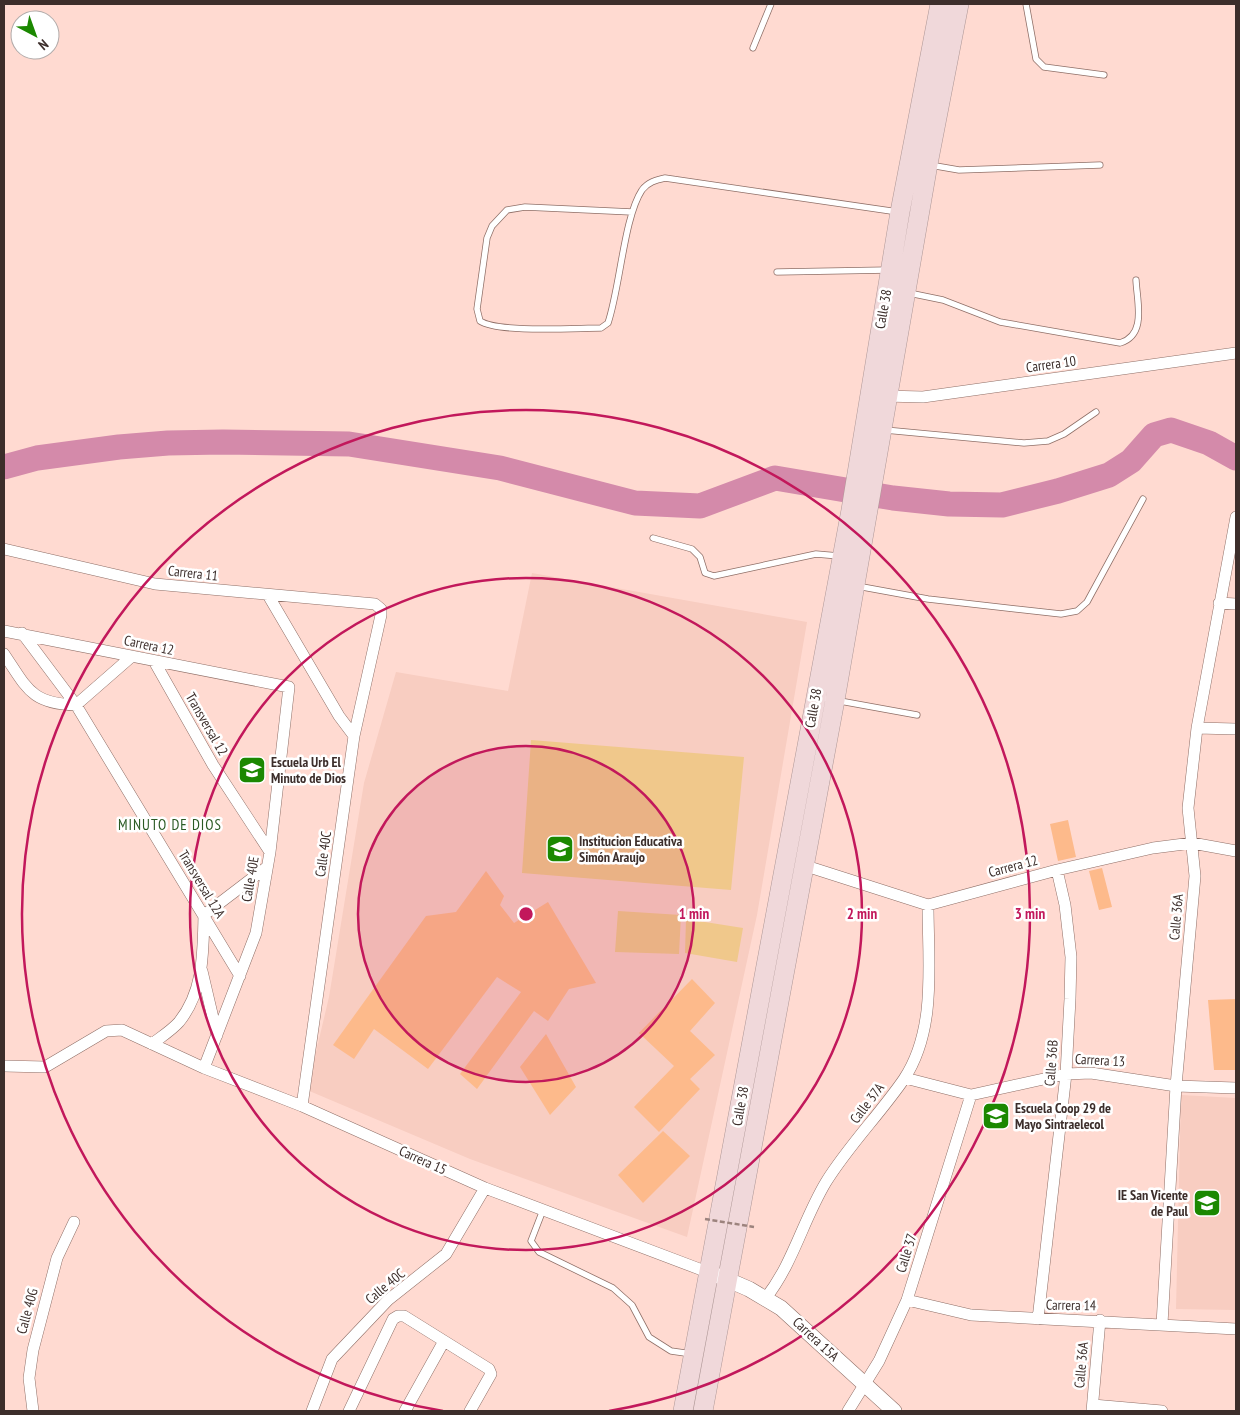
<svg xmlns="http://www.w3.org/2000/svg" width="1240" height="1415" viewBox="0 0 1240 1415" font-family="'PT Sans Narrow',sans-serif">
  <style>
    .built { fill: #f8cdc1 }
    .green { fill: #f0c88b }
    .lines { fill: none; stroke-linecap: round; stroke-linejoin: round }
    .river { stroke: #d48aaa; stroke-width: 25 }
    .building { fill: #fdba8b }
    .service-casing { stroke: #8f6f67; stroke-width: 7 }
    .minor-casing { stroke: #8f6f67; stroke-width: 12 }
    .tertiary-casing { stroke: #8f6f67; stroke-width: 16 }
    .trunk-casing { stroke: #ae9796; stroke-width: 20 }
    .service { stroke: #fff; stroke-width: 5.5 }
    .minor { stroke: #fff; stroke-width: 11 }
    .tertiary { stroke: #fff; stroke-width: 15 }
    .trunk { stroke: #f0d8da; stroke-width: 19 }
    .path-bridge { stroke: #9c837d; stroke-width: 2.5; stroke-dasharray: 5 2.5; stroke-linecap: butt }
    .ring { fill: none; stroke: #c2185b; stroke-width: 2.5 }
    .labels { text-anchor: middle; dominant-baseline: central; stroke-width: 5; stroke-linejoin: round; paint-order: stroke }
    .street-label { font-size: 14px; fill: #3c2e2b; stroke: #fff }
    .poi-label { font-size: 14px; font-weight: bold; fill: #3c2e2b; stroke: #fff; text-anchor: start }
    .neighbourhood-label { font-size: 15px; letter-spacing: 1px; fill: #2a5a23; stroke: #fff }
    .centre { fill: #c2185b; stroke: #fff; stroke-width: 2.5 }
    .ring-label { font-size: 15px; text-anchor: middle; font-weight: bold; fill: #c2185b; stroke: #fff; stroke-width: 5; stroke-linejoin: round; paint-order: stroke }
  </style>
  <rect width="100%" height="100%" fill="#ffdad1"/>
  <path class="built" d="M532 573 807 622 757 915 687 1237 470 1159 307 1090 329 997 364 783 396 672 508 691Z
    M1181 1095 1236 1098V1310L1176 1309Z"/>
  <path class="green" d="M531 740 744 757 731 890 522 873Z
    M618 911 681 915 679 954 615 952Z
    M686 919 743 928 737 962 685 953Z"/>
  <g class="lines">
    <path class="river" d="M4 467 37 458 119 447 168 443 223 442 349 444 500 468 635 503 700 506 775 478 893 498 949 504 1002 505 1058 491 1109 475 1131 461 1154 435 1171 430 1209 443 1236 458"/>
  </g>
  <path class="building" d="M1068 820 1076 857 1058 861 1050 824Z
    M1102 868 1112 907 1099 910 1089 871Z
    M486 871 504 896 500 905 514 923 548 902 596 983 569 989 548 1021 534 1011 477 1089 460 1074 521 992 497 977 428 1069 374 1029 354 1059 333 1045 426 916 456 912Z
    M692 979 715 1003 690 1031 715 1055 690 1079 700 1089 659 1132 634 1107 674 1066 639 1033Z
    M1236 999V1070H1214L1208 1000Z
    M546 1034 576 1087 550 1115 520 1067Z
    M663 1131 690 1156 643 1203 618 1175Z"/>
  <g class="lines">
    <g class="service-casing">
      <path id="service" d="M1026 4 1036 59 1044 67 1104 75
        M753 48 771 4
        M930 165 959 170 1100 165
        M632 212 525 207 507 210 492 226 487 238 477 309 480 321C498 333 575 328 601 328L608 323C620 288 624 217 642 190 648 182 656 180 665 178L898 212
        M777 272 888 270
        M909 293 943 300 1000 322 1120 343C1147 335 1137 302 1136 280
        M885 430 1024 443 1048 441 1064 434 1096 412
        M653 538 692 549 700 557 705 573 714 576 816 554 839 556
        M857 586 928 599 1061 614 1077 611 1087 602 1143 499
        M818 697 917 715
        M543 1210 531 1241 539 1252 613 1288 632 1305 649 1337 671 1351 692 1354"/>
    </g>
    <g class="minor-casing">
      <path id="minor" d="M884 396 923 397 1236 353
        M4 549 155 584 375 604 381 609V615L354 736 302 1106
        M268 595 339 716 354 736
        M1219 603 1236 604
        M4 631 289 687 270 852 256 933 204 1068
        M22 633 76 705 240 976
        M4 654C27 688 31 704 76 705L131 657
        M154 661 213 765 270 852
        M1197 728 1236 729
        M803 865 928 905 1057 870 1153 848 1192 843 1236 851
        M202 971 217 1035
        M152 1044C161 1037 172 1030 179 1022 204 991 203 953 204 915L267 867
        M4 1066 45 1067 106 1031 122 1030 204 1068 302 1106 485 1188 710 1273
        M905 1078 971 1095 1066 1074 1091 1073 1176 1086 1236 1088
        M765 1299C793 1264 803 1220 826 1182 849 1145 880 1114 904 1079 937 1029 928 963 928 905
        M907 1300 971 1315 1236 1329
        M1038 1319 1066 1074 1070 999 1071 957 1065 905 1057 870
        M1162 1324 1176 1086 1195 876 1188 808 1197 728 1236 517
        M1093 1405 1162 1411
        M33 1411 29 1378 33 1350 57 1258 74 1222
        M312 1411 332 1359 388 1300 446 1254 485 1188
        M349 1411 393 1319 398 1316H404L489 1369 491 1374 470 1411
        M405 1411 444 1341
        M848 1411 879 1361 907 1300 971 1095
        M1092 1411 1100 1320"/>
    </g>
    <g class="tertiary-casing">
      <path id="tertiary" d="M719 1276 749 1289 781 1308 894 1411"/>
    </g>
    <g class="trunk-casing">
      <path id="trunk" d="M683 1411 851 510 900 212 940 4
        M703 1411 835 700 928 164 959 4"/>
    </g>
    <use href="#service" class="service"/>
    <use href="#minor" class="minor"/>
    <use href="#tertiary" class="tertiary"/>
    <use href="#trunk" class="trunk"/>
    <path class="path-bridge" d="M705 1219 754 1227"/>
  </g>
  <circle cx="526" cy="914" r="168" fill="#c2185b" fill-opacity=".12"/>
  <g class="ring">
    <circle cx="526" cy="914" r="168"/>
    <circle cx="526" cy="914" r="336"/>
    <path d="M443 1411A504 504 0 1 1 609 1411"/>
  </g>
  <defs>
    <g id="school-square" transform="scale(1.4375)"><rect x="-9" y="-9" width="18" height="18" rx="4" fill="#1b8801" stroke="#fff"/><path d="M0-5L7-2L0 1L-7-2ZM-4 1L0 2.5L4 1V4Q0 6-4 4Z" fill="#fff"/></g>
    <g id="university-square" transform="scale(1.4375)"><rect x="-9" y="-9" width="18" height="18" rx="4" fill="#1b8801" stroke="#fff"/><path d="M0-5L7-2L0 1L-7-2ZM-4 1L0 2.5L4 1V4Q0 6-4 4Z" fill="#fff"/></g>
  </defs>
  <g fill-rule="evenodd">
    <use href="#school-square" x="252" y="770"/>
    <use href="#university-square" x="560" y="849"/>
    <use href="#school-square" x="996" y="1116"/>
    <use href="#school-square" x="1207" y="1203"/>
  </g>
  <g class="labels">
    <g class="street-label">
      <text transform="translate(883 309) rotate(-80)">Calle 38</text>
      <text transform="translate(1051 364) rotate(-8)">Carrera 10</text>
      <text transform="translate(193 573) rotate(6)">Carrera 11</text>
      <text transform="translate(149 645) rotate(12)">Carrera 12</text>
      <text transform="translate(813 708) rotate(-80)">Calle 38</text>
      <text transform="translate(207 724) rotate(60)">Transversal 12</text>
      <text transform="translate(323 854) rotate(-82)">Calle 40C</text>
      <text transform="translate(1013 866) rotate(-15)">Carrera 12</text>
      <text transform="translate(250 879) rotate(-80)">Calle 40E</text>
      <text transform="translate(202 884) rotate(59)">Transversal 12A</text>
      <text transform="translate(1176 917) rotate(-85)">Calle 36A</text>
      <text transform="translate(1100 1060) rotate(3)">Carrera 13</text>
      <text transform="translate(1051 1063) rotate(-86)">Calle 36B</text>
      <text transform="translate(867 1103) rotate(-53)">Calle 37A</text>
      <text transform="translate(740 1106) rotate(-80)">Calle 38</text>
      <text transform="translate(423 1160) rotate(24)">Carrera 15</text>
      <text transform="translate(906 1253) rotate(-73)">Calle 37</text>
      <text transform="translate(385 1286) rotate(-40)">Calle 40C</text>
      <text transform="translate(1071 1305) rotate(1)">Carrera 14</text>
      <text transform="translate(27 1311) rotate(-75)">Calle 40G</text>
      <text transform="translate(816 1339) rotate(43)">Carrera 15A</text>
      <text transform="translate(1081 1365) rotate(-85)">Calle 36A</text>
    </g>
    <g class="poi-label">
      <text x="271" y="762">Escuela Urb El<tspan x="271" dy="16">Minuto de Dios</tspan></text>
      <text x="579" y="841">Institucion Educativa<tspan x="579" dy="16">Simón Araujo</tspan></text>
      <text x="1015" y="1108">Escuela Coop 29 de<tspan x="1015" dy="16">Mayo Sintraelecol</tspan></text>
      <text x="1188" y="1195" text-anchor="end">IE San Vicente<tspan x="1188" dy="16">de Paul</tspan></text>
    </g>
    <g class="neighbourhood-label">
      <text x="170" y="824">MINUTO DE DIOS</text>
    </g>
  </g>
  <circle cx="526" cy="914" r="8" class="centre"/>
  <g class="ring-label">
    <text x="694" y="919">1 min</text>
    <text x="862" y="919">2 min</text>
    <text x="1030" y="919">3 min</text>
  </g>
  <rect width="1240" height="1415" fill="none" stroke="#3c2e2b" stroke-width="10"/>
  <g transform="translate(35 35) rotate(139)"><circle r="24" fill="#ffffff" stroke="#b1abaa"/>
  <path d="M0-4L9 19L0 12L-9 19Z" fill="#1b8801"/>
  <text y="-8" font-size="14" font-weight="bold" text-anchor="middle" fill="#3c2e2b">N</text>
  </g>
</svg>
